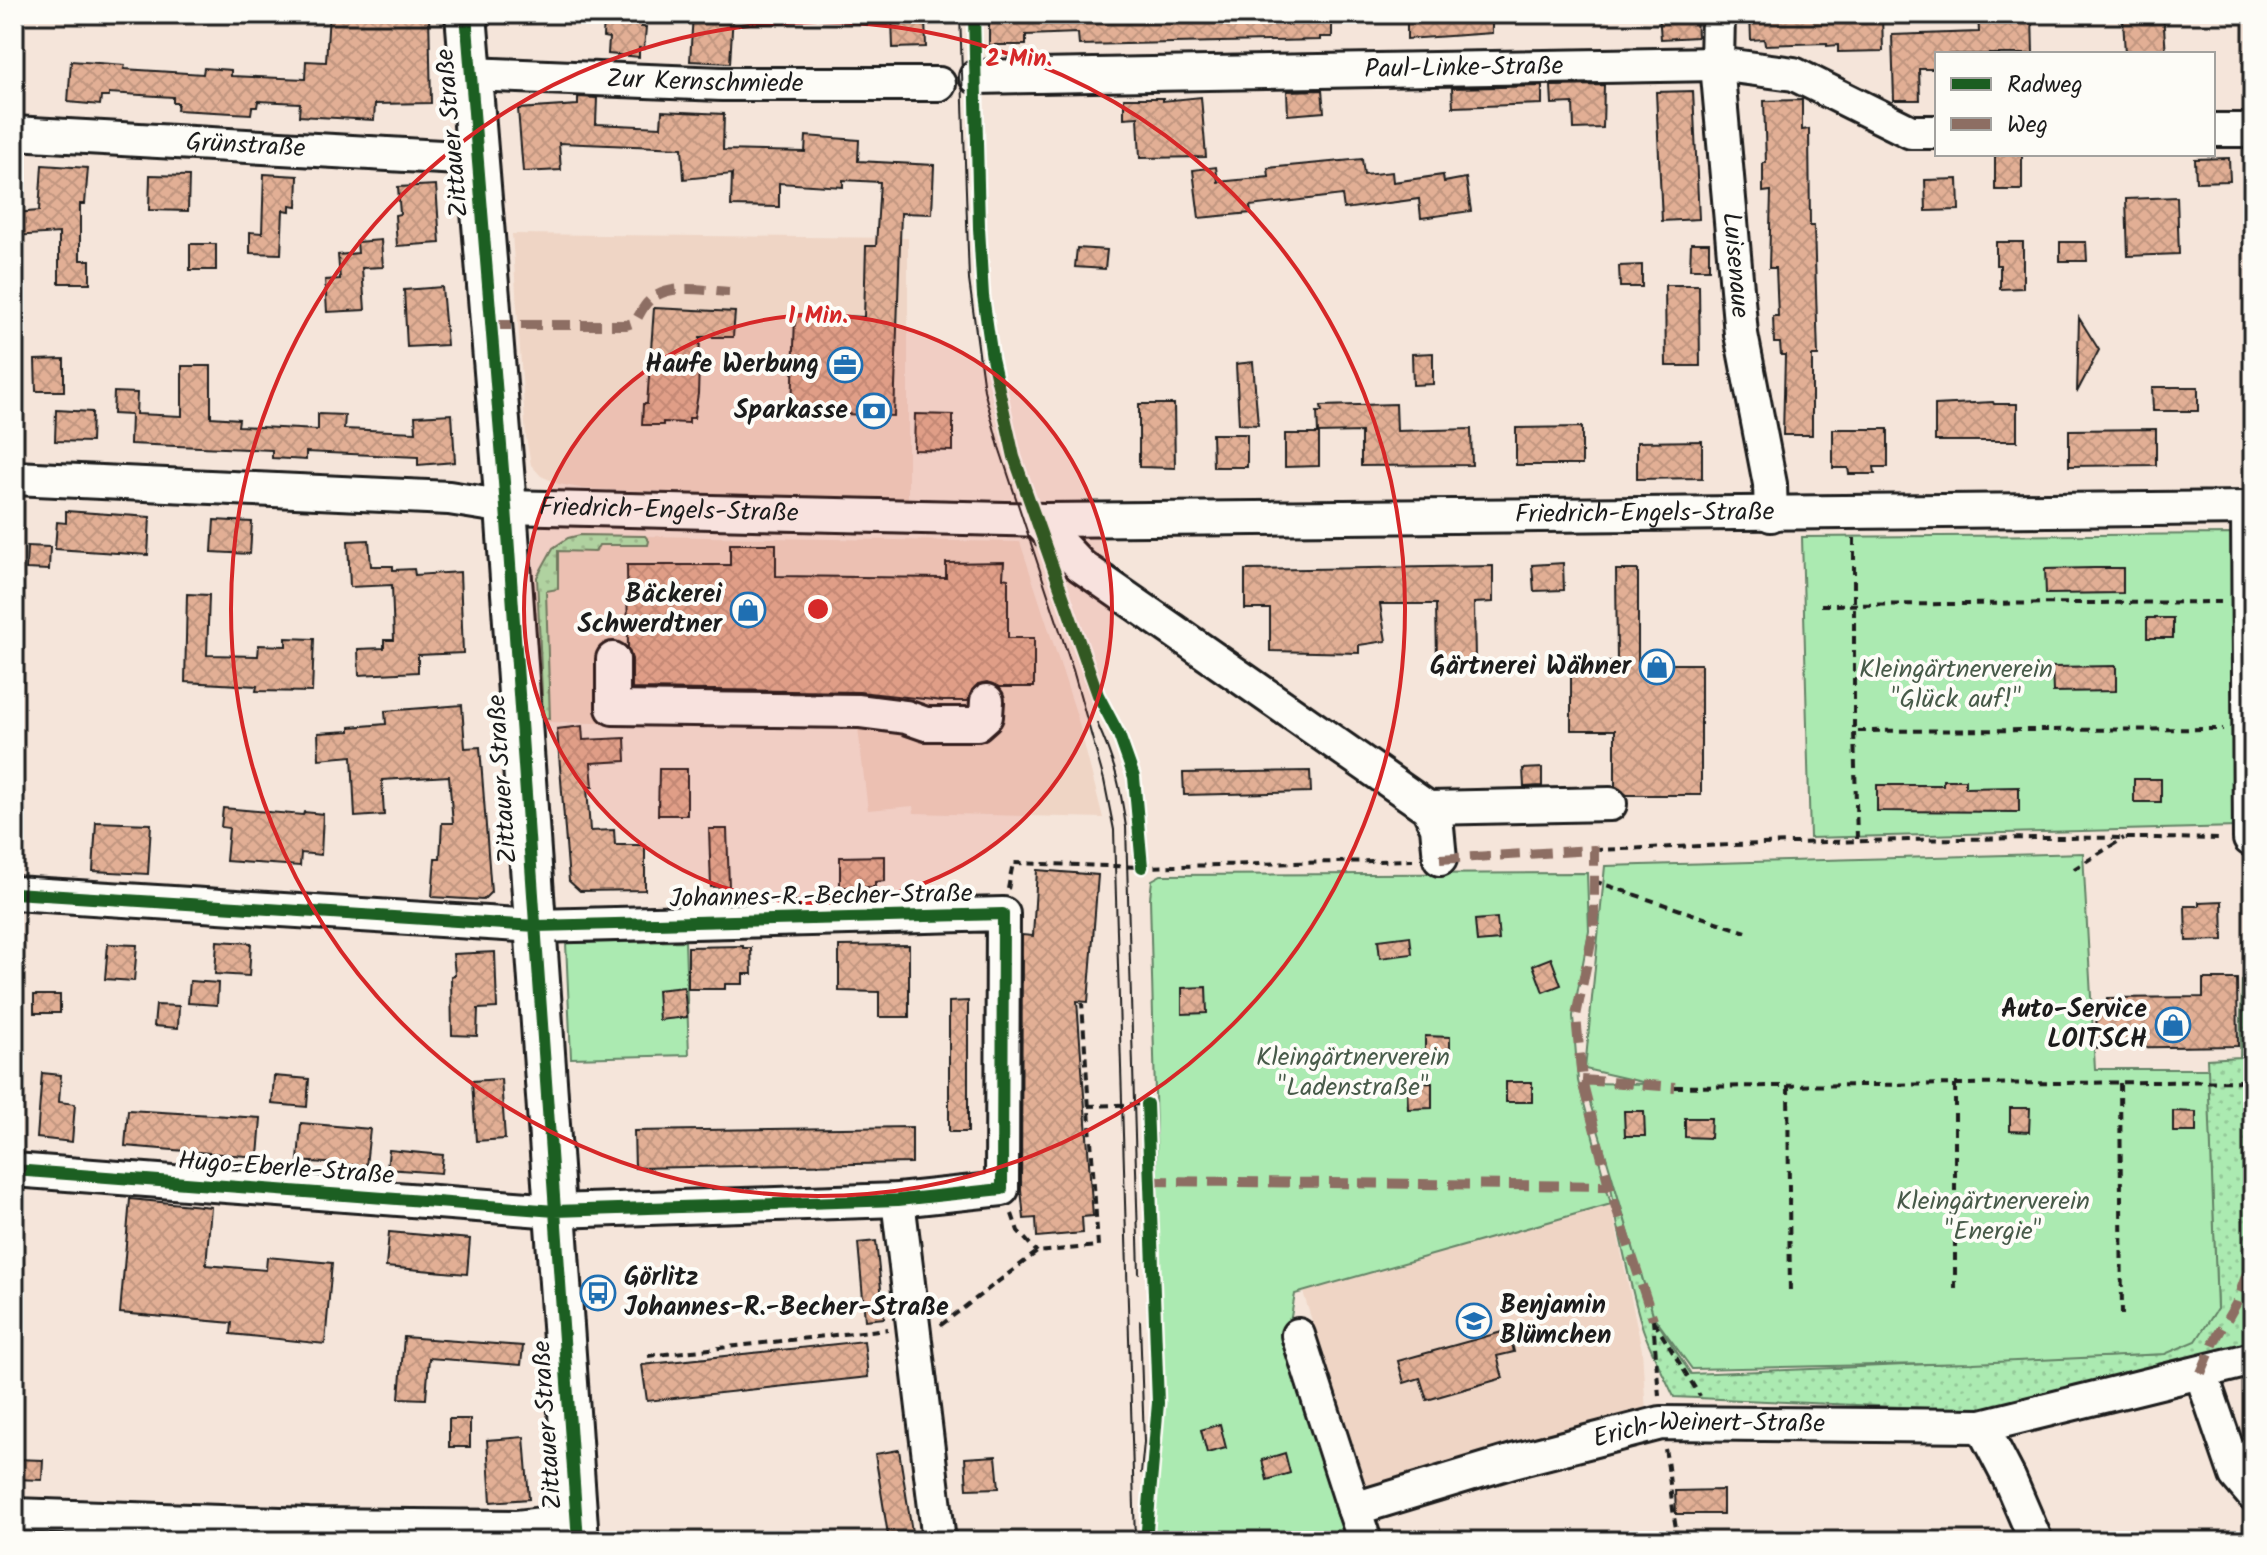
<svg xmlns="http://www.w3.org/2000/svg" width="2267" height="1555" viewBox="0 0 2267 1555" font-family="Kalam,sans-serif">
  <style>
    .built { fill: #efd5c5 }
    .grass { fill: url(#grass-dots); stroke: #648366; stroke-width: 2 }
    .green { fill: #abeab1; stroke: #648366; stroke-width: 2 }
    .building { fill: url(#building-cross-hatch); stroke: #1c1c1c; stroke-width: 2 }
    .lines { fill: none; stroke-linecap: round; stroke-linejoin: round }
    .minor-casing { stroke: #1c1c1c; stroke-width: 38 }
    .major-casing { stroke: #1c1c1c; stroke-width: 46 }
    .path { stroke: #1c1c1c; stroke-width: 4; stroke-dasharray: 8 6; stroke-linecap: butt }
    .minor { stroke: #fdfcf7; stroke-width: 32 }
    .major { stroke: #fdfcf7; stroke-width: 40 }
    .tram { stroke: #1c1c1c; stroke-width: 2 }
    .quiet { stroke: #8d6e63; stroke-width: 10; stroke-dasharray: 20 10; stroke-linecap: butt }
    .cycleway-casing { stroke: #fdfcf7; stroke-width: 17 }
    .cycleway { stroke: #1b5e20; stroke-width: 12 }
    .ring { fill: none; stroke: #d62828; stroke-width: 4 }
    .labels { text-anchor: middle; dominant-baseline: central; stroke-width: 8; stroke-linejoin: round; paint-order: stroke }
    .street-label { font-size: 26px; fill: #1c1c1c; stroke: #fdfcf7 }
    .poi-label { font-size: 26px; font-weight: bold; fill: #1c1c1c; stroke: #fdfcf7; text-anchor: end }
    .park-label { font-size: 26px; fill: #475a49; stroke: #fdfcf7 }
    .centre { fill: #d62828; stroke: #fdfcf7; stroke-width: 4 }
    .ring-label { font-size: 24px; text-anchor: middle; font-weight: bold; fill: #d62828; stroke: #fdfcf7; stroke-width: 8; stroke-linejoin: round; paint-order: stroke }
  </style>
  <defs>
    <pattern id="grass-dots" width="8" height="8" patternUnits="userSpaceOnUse" patternTransform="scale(2)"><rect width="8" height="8" fill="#abeab1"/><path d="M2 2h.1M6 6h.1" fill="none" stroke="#93c898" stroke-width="1.8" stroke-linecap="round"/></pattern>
    <pattern id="building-cross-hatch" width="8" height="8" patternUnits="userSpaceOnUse" patternTransform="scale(2)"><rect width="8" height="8" fill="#e2af95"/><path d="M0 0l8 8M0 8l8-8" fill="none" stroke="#c19680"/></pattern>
  </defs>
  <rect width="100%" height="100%" fill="#f5e5da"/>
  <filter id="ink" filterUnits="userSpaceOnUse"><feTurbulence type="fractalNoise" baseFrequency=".0125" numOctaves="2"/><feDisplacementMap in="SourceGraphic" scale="16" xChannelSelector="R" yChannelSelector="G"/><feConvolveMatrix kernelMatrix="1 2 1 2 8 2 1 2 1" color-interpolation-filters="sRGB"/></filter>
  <g filter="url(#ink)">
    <path class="built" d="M512 234 908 238V500L585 489 559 484 541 476 531 465 526 437Z
      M580 535 1020 542 1077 716 1103 818 914 813 913 806 868 810 858 728 543 722 537 577 553 548 568 538Z
      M1611 1204 1642 1350 1646 1413 1381 1489 1363 1485 1303 1292Z"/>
    <path class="grass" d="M580 535 645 536 649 541 648 545H599L595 552 558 551V589L546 591 550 719 543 718 537 577 553 548 568 538Z
      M2242 980 2253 981V1352L2106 1386 1969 1410 1674 1397C1664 1375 1651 1352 1643 1329 1636 1308 1607 1189 1611 1173L1654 1317 1691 1374 2165 1354 2217 1309 2207 1059 2240 1057Z"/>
    <path class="green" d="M2234 534 2238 827 1810 838 1802 537Z
      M2083 853 2095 1069H2208L2217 1309 2196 1341 2165 1354 1973 1363 1692 1369 1654 1317 1584 1083 1651 1084 1585 1069 1605 866Z
      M1587 873 1589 931 1573 1016 1578 1081 1611 1204 1295 1294 1285 1351 1349 1541H1150L1163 1409 1150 898 1152 880 1161 875Z
      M685 941 689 1055 571 1058 566 943Z"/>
    <path class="building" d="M329 14H429L431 103 375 104 374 120 299 116 300 103 258 101 257 107H252L251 114 177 110 178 103H173V97L109 93V97H101L100 105 68 102 71 61 125 65 124 69 203 74 204 68 231 70V76L305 79 306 61 326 62Z
      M611 14H642L641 27H646L644 49 639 48V57L608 54 609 38 603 37 604 18H610Z
      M693 14H733L730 63 690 61Z
      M989 14H1332V37H1320V40L1079 45 1078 33 1026 35V45H989Z
      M1407 14H1492V33L1407 39Z
      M1659 14H1696L1697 37 1661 39Z
      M1750 14H1882L1883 51 1838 52V45L1827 46V43L1765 45 1764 39 1751 40Z
      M1978 14H2032L2033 54H1937V69H1919L1920 100H1894L1892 35 1979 32Z
      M2163 15 2166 54H2125L2123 18Z
      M925 18 926 47 893 48 892 19Z
      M1604 85 1603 128 1574 129 1573 103 1552 104 1551 86Z
      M1542 86V104L1453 107 1452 88Z
      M1322 90 1324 112 1288 115 1287 91Z
      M1693 91 1699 219 1662 221 1656 92Z
      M578 97 597 98 596 124 661 127 662 111 724 114 723 150 805 152 806 136 859 140 858 161 934 165 932 214 901 213 894 416 792 412 795 314 864 317 866 246H876L880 182 843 180V187L779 183V207L731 206 732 174 684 179 682 148 559 143 561 170 523 172 518 109 578 105Z
      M1201 97 1206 157 1140 158 1138 117 1124 118V98H1163V101Z
      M1802 100V130L1809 129 1810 226H1814L1818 356H1812V435H1783L1785 355H1781L1780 343H1774L1773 316H1778L1776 268H1769L1771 191 1763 192V163H1766L1764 101Z
      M1995 154H2022V190H1995Z
      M2229 158 2230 181 2196 182 2195 159Z
      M1362 159 1364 175 1392 172 1393 182 1443 175 1444 182 1466 178 1471 211 1421 218 1419 199 1344 209 1342 195 1250 206 1251 213 1199 218 1193 170 1216 167 1218 182 1269 177 1268 168Z
      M42 165 88 168 85 204H80V260H90V283H59V233L14 236V213L39 211Z
      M264 174 298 176 297 206 290 205V211L283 210 281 254 250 253V232L262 233Z
      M150 175 189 176 188 211 149 210Z
      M1958 179 1959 210 1926 211 1925 180Z
      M436 185 440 243 397 246 395 215 400 214 398 187Z
      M2177 197 2179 254 2128 256 2126 199Z
      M381 240 383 267 362 268 365 310 327 312 325 280 340 279 338 255 358 253 357 242Z
      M1996 242H2023V288L2000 289V265H1996Z
      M2060 242H2086L2087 261H2060Z
      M1691 243H1709V269H1690Z
      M190 244H216V270H190Z
      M1077 248 1107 250 1105 269 1075 267Z
      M1642 265V287H1620L1619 266Z
      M1665 285H1699L1700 366H1666Z
      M442 287 447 345 407 347 404 290Z
      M654 308 735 312 733 337H700L698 394 694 418H689V423L663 422V425H642L643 404H647Z
      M2079 318 2099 350 2077 392Z
      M1433 353V384L1413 385 1412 354Z
      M64 359V391H36L35 360Z
      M1253 362 1258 425 1239 424 1236 364Z
      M182 366H211V417L239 419 238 426 318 430V414L345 415 344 429 416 432 415 416 452 414 455 462 418 465V457L306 452V460L272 458V450L130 444 131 415 113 414 114 392 137 393 136 414 182 416Z
      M2152 387H2198V411H2153Z
      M1993 402 1994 404H2017V441H1935V405Z
      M1139 404H1174L1175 468 1139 467Z
      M1396 404 1397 431 1471 429 1472 465 1361 466V432L1318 433 1317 412H1322L1321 406Z
      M56 410 92 412 91 442 55 441Z
      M915 414 953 415V451L914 450Z
      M1582 427V465H1516V428Z
      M1833 429H1888V467H1874L1875 474H1849L1848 468H1833Z
      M2156 429V465L2069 466V430Z
      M1212 434H1247V467H1213Z
      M1285 434H1319V466L1285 467Z
      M1702 441V478L1637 479V442Z
      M66 511 150 517 148 555 55 549 57 522 66 523Z
      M214 520 252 522 250 554 212 552Z
      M369 540 371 566H393V570L414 569 415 575 460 572 463 653 418 655V672L359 675 358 649 384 648V640H394L392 585 350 587 348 541Z
      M730 544H776V576L946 578V563L1004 562 1003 578 1008 579V638H1034V687H999L987 682 978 684 972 690 968 701H943L859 692 632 689V659L628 648 627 565H730Z
      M27 546 50 547 49 570 26 569Z
      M1563 563 1564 590 1534 591 1532 565Z
      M1493 566V602L1474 603 1475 660 1437 661 1436 604H1380L1386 641 1359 645V653L1270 651V609H1245V570Z
      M2094 568H2123V593L2046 594 2045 569Z
      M1616 570H1638V664H1701V795H1627L1615 786V730H1571V662H1617Z
      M187 594 209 595 207 655 258 656 259 645 286 646V638L314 639 312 692 256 691 257 686 185 682Z
      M2147 618H2173V638H2147Z
      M2116 666V691L2053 692 2052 667Z
      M462 705 465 748 480 747 491 892 483 900 432 897 435 858H440L442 823H453L449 776 382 780 384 815 355 817 352 756 319 759 318 733 350 731V727L386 724 385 711Z
      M582 726 583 740 625 738 626 761 591 763 593 787H587L590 831 614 830 615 845H645V890L580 891 569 881 557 729Z
      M1542 768V786L1524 787 1523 769Z
      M659 769H687V815H658Z
      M1310 771 1311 792 1184 795 1183 773Z
      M2134 779H2161V802H2134Z
      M1943 780H1965V788L2019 787V812L1877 811V785H1943Z
      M223 808 303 815 304 812 323 814 321 855 301 853 300 866 226 861 229 828 221 827Z
      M96 822 151 824 148 874 93 871Z
      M709 829H727L729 886 711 887Z
      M885 856V881L875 882V887H840V857Z
      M1037 870 1098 875 1088 1002 1077 1001 1093 1216 1082 1217 1083 1233 1037 1237 1036 1218 1024 1219 1021 1189 1022 935 1033 936Z
      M2222 901 2223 940 2186 941 2185 906H2199V902Z
      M1497 918 1499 940 1477 942 1475 920Z
      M1410 936 1412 954 1380 958 1378 940Z
      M217 941 251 943 249 976 215 974Z
      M108 944 137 945 134 981 105 979Z
      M909 945V1017H879V992L839 991V946Z
      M743 946V948H751L752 974H743V984H725V989H688V947Z
      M495 952 497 1008 478 1009 477 1036 452 1035 451 976 455 975 453 954Z
      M1551 958 1561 985 1543 992 1533 965Z
      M2203 979H2237L2238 1046 2097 1048 2096 1004H2107V998L2203 997Z
      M190 981 218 983 217 1005 188 1003Z
      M684 987 687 1017 659 1020 657 990Z
      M1206 987 1207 1013 1182 1014V988Z
      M34 995H60V1013H34Z
      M968 1001V1132H949V1002Z
      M156 1005 179 1006 178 1028 154 1026Z
      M1425 1036 1450 1037V1057L1425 1056Z
      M42 1073 61 1075 59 1102 75 1104 72 1142 37 1138Z
      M274 1076 309 1079 307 1107 272 1104Z
      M501 1079 505 1139 476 1141 472 1081Z
      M1506 1082H1532V1102H1506Z
      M1432 1083V1108L1408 1109 1407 1084Z
      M2010 1108H2030L2029 1132 2010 1131Z
      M128 1110 261 1118 258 1157 125 1146Z
      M1624 1111H1644L1645 1136H1625Z
      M2173 1111 2196 1112V1132H2173Z
      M1685 1118H1711L1710 1138 1685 1137Z
      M301 1123 370 1129 366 1166 298 1161Z
      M912 1127V1163L635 1168 634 1131Z
      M389 1150 443 1155 441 1173 387 1169Z
      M130 1199 211 1207 206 1265 266 1270 267 1257 332 1263 325 1344 231 1334 232 1323 120 1313Z
      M389 1232 470 1239 467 1274 386 1267Z
      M876 1241 884 1318 865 1320 858 1243Z
      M1509 1330 1514 1352 1497 1356 1503 1378 1427 1400 1420 1378 1404 1383 1398 1361Z
      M404 1337 523 1346 521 1365 429 1358 426 1399 399 1398Z
      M864 1341 868 1377 647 1401 642 1365Z
      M449 1419H470V1447H449Z
      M1220 1424 1226 1448 1207 1453 1201 1430Z
      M524 1437 529 1499 491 1502 487 1440Z
      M899 1450 912 1532 888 1535 875 1454Z
      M1285 1453 1290 1473 1267 1480 1262 1460Z
      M996 1456 999 1488 967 1489 965 1458Z
      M14 1459 43 1460 42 1480 14 1479Z
      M1723 1490V1514H1676L1675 1491Z"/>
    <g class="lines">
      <g class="minor-casing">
        <g id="minor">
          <path id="s1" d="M1718 14 1717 64 1741 334 1770 484 1771 515"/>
          <path id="s2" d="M471 74 722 84H939"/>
          <path id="s3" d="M976 77 1717 64 1794 74 1911 132H1937"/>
          <path d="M2213 130H2253"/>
          <path id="s4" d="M14 133 477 159"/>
          <path id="s5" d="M14 478 449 498 506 507 1045 520 2253 508"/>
          <path d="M2248 508 2250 839"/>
          <path d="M1037 520 1081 566 1428 808 1437 827 1440 859"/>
          <path d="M613 659V708L859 711 906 717 926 724H977L986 716 987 701"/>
          <path d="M1428 808 1610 804"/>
          <path d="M14 893 536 926 1003 914 1002 1189 898 1200 555 1211 14 1170"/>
          <path d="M898 1200 939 1541"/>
          <path d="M1298 1335 1354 1509"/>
          <path d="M2201 1373 2236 1475 2253 1495"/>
          <path d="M1982 1426 2009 1478 2036 1541"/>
          <path d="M14 1515 309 1525 517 1527 576 1520"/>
          <path id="s6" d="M1365 1541 1354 1509 1513 1461 1661 1423 1982 1426 2253 1359"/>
        </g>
      </g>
      <g class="major-casing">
        <path id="major" d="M466 14 506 507 578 1541"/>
      </g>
      <path class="path" d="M1854 538V731
        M1821 605 2222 602
        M1857 839 1854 731 2223 729
        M1594 850C1804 842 2013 835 2223 839
        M2074 869 2124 838
        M1594 881 1746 932
        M1008 889 1013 863 1142 867 1413 860
        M2120 1083 2122 1317
        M1955 1085V1295
        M1788 1086 1790 1296
        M1675 1087 2253 1081
        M1088 1106 1147 1104
        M1012 1214 1018 1231 1037 1252
        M1653 1319 1659 1396
        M1654 1322 1700 1396
        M941 1325 1037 1252 1098 1246 1082 1003
        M648 1356 888 1329
        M1665 1449C1671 1480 1671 1511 1679 1541"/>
      <use href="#minor" class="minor"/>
      <use href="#major" class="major"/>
      <path class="tram" d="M960 14 969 280 984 390 999 447 1073 670 1104 780 1114 830 1135 1541
        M1097 723C1115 763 1120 784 1126 827L1139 1273
        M1140 1321 1144 1442 1141 1473"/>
      <path class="quiet" d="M491 325H626L635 322C639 316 643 306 649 301 669 282 705 291 729 292
        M1440 859 1594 850V928L1576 1016 1582 1080 1609 1186 1653 1319
        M1582 1080 1675 1087
        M1149 1181 1609 1186
        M2201 1373 2215 1340 2236 1304 2253 1257"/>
      <g class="cycleway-casing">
        <path id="cycleway" d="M466 14 506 507 578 1541
          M974 14 979 228 983 296 992 358 1014 457 1098 695 1119 735 1134 777 1142 867
          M14 893 536 926 1003 914 1002 1189 898 1200 555 1211 14 1170
          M1146 1541 1158 1403 1147 1104"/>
      </g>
      <use href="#cycleway" class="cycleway"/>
    </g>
  </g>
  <circle cx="818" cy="609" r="294" fill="#d62828" fill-opacity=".12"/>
  <g class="ring">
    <circle cx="818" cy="609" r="294"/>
    <circle cx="818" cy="609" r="587"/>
  </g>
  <defs>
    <g id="office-ring" transform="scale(1.8)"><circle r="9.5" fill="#fdfcf7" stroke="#1f6fb2" stroke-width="1.5"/><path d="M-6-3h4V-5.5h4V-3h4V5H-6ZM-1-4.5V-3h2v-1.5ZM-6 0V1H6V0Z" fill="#1f6fb2"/></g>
    <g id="bank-ring" transform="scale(1.8)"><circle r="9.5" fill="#fdfcf7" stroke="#1f6fb2" stroke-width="1.5"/><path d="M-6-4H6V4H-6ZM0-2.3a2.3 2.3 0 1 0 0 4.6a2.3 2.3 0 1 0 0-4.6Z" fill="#1f6fb2"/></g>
    <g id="shop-ring" transform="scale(1.8)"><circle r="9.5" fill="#fdfcf7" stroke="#1f6fb2" stroke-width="1.5"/><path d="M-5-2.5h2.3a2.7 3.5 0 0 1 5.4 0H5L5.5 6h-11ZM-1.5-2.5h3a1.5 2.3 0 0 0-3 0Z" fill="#1f6fb2"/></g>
    <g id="bus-ring" transform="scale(1.8)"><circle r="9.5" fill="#fdfcf7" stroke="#1f6fb2" stroke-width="1.5"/><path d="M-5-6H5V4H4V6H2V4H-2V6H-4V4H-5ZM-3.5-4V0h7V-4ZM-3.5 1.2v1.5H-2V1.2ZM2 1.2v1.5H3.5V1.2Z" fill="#1f6fb2"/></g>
    <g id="school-ring" transform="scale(1.8)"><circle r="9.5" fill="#fdfcf7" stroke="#1f6fb2" stroke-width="1.5"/><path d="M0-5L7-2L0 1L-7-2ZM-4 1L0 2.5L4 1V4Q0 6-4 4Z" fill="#1f6fb2"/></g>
  </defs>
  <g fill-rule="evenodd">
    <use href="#office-ring" x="845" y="365"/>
    <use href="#bank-ring" x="874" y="411"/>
    <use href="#shop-ring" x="748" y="610"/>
    <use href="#shop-ring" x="1657" y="667"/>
    <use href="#shop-ring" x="2173" y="1025"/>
    <use href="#bus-ring" x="598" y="1293"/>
    <use href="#school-ring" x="1474" y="1321"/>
  </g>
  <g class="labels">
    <g class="street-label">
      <text stroke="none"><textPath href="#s3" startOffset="488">Paul-Linke-Straße</textPath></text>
      <text stroke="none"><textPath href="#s2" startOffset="234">Zur Kernschmiede</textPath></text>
      <text transform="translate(453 133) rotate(-95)">Zittauer Straße</text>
      <text stroke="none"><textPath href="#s4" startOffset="232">Grünstraße</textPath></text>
      <text stroke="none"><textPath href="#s1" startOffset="252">Luisenaue</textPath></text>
      <text stroke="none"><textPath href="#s5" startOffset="656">Friedrich-Engels-Straße</textPath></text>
      <text stroke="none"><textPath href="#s5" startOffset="1632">Friedrich-Engels-Straße</textPath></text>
      <text transform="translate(503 779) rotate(-94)">Zittauer Straße</text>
      <text transform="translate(821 897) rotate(-1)">Johannes-R.-Becher-Straße</text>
      <text transform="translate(286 1169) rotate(4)">Hugo-Eberle-Straße</text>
      <text transform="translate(548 1425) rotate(-94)">Zittauer Straße</text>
      <text stroke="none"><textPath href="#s6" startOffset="400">Erich-Weinert-Straße</textPath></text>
    </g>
    <g class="poi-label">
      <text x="819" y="365">Haufe Werbung</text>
      <text x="848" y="411">Sparkasse</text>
      <text x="722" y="595">Bäckerei<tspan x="722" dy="30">Schwerdtner</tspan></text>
      <text x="1631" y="667">Gärtnerei Wähner</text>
      <text x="2147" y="1010">Auto-Service<tspan x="2147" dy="30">LOITSCH</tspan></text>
      <text x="624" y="1278" text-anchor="start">Görlitz<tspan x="624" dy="30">Johannes-R.-Becher-Straße</tspan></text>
      <text x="1500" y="1306" text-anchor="start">Benjamin<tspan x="1500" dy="30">Blümchen</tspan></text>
    </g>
    <g class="park-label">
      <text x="1956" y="670">Kleingärtnerverein<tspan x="1956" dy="30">"Glück auf!"</tspan></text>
      <text x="1353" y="1058">Kleingärtnerverein<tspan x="1353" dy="30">"Ladenstraße"</tspan></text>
      <text x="1993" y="1202">Kleingärtnerverein<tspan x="1993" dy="30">"Energie"</tspan></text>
    </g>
  </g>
  <circle cx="818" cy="609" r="12" class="centre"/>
  <g class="ring-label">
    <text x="1019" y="66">2 Min.</text>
    <text x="818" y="323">1 Min.</text>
  </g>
  <rect width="2267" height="1555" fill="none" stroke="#fdfcf7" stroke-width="48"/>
  <rect x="24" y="24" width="2219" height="1507" fill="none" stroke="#1c1c1c" stroke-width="3" filter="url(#ink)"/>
  <rect x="1935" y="52" width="280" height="104" fill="#fdfcf7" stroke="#a3a29f" stroke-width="2"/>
  <rect x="1951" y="78" width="40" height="12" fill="#1b5e20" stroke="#a3a29f" stroke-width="2"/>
  <text x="2007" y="92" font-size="24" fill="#1c1c1c">Radweg</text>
  <rect x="1951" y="118" width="40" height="12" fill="#8d6e63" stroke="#a3a29f" stroke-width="2"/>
  <text x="2007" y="132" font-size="24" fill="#1c1c1c">Weg</text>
</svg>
